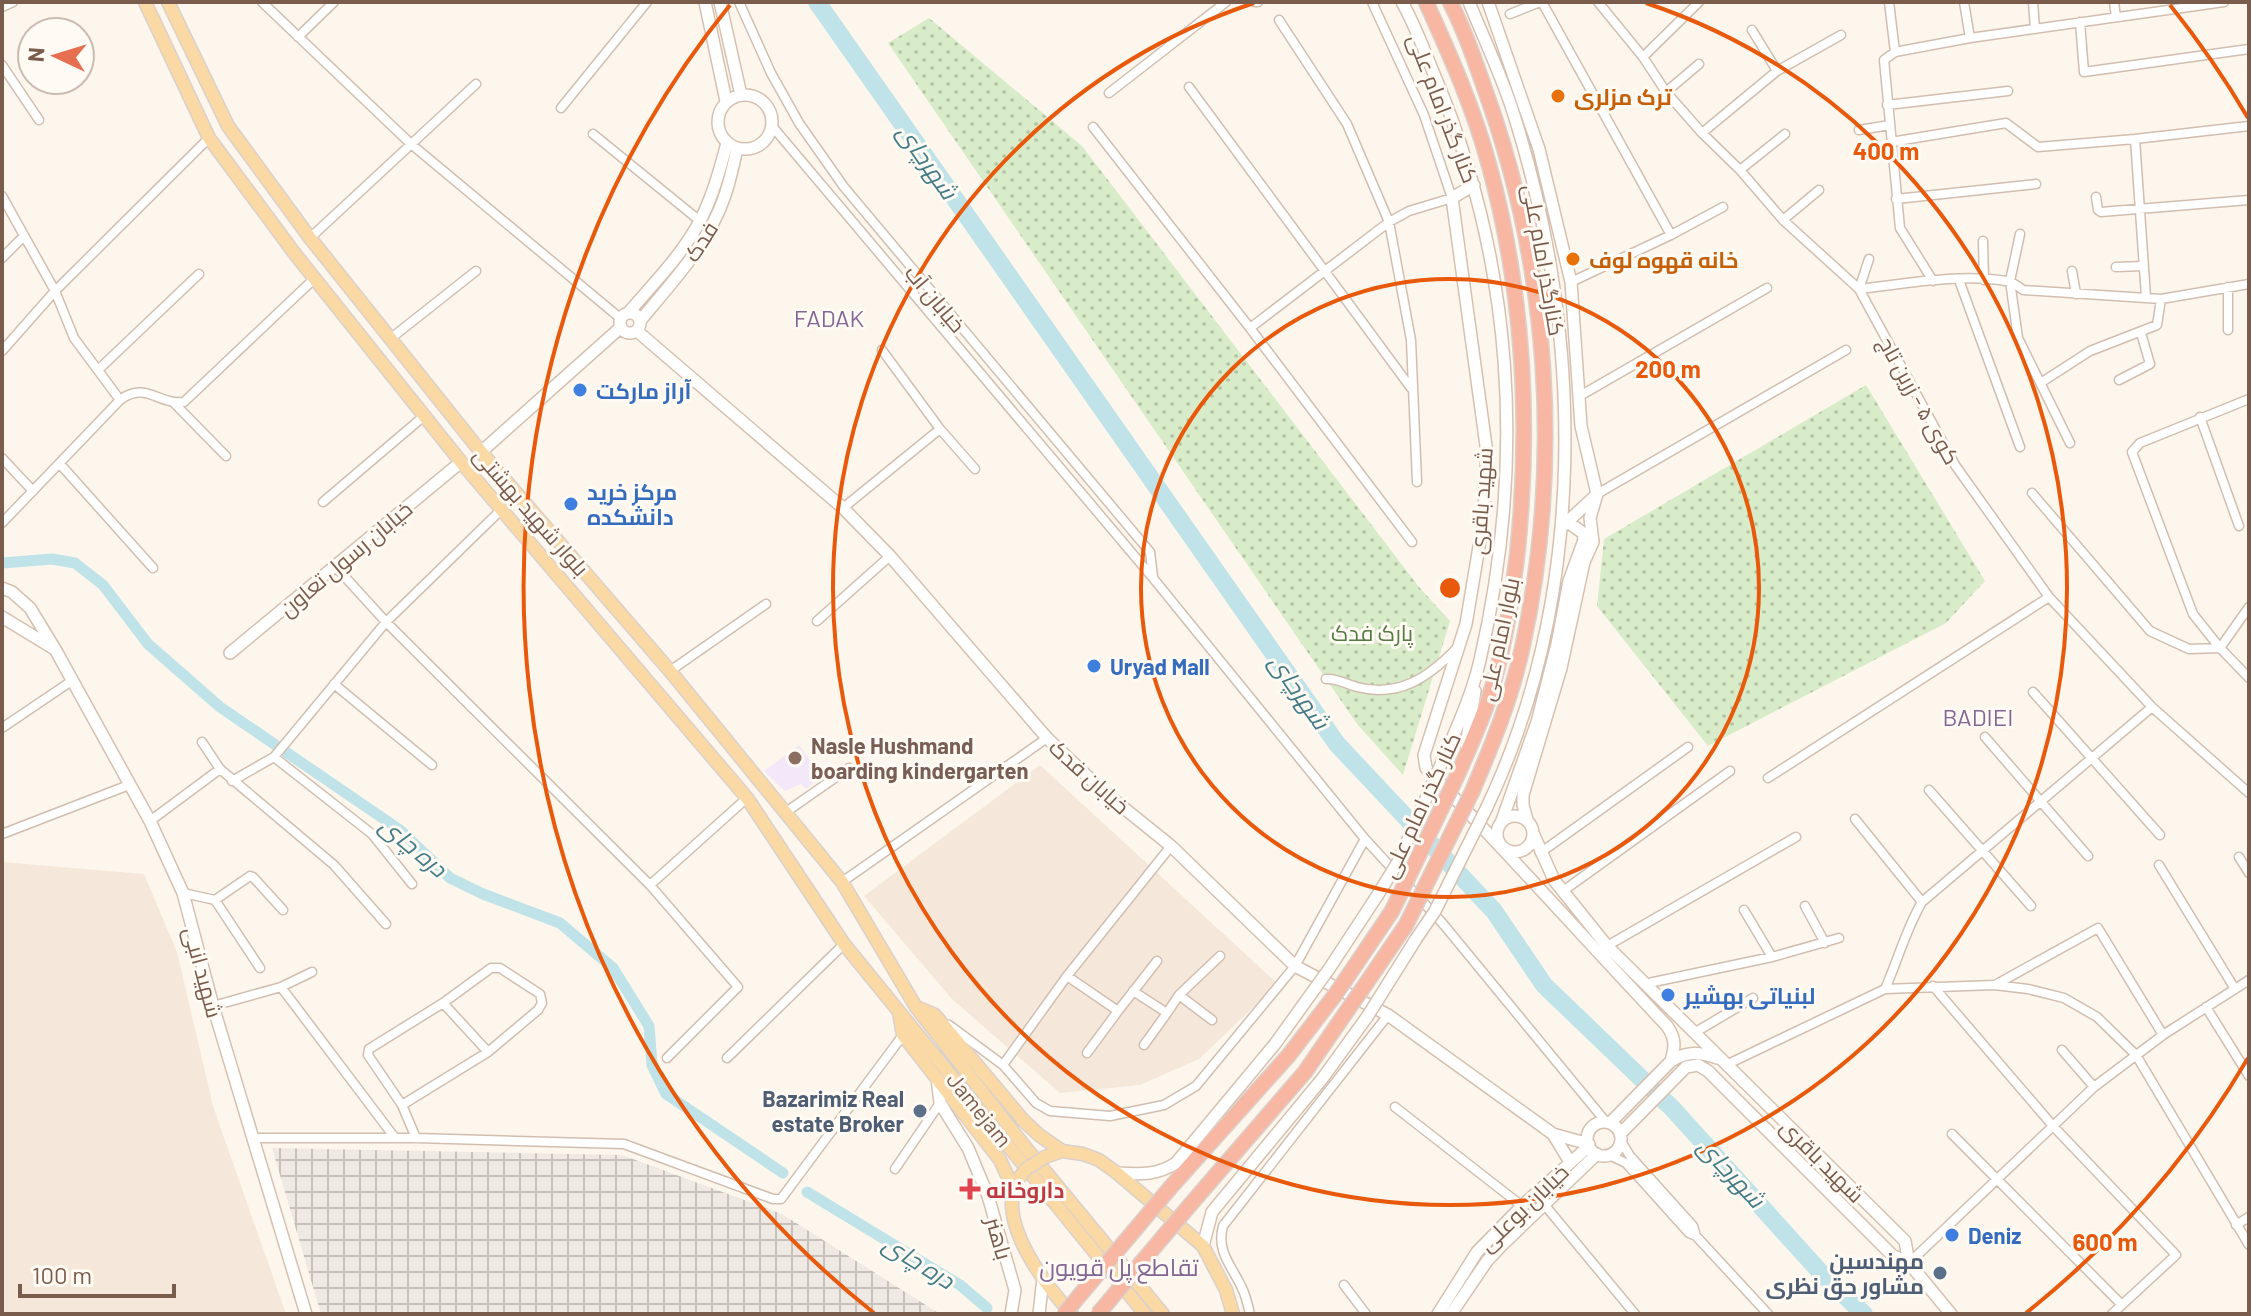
<svg xmlns="http://www.w3.org/2000/svg" width="2251" height="1316" viewBox="0 0 2251 1316" font-family="Barlow,Cairo,sans-serif">
  <style>
    .residential { fill: #f5e8da }
    .industrial { fill: url(#industrial-grid) }
    .education { fill: #f3e8fa }
    .park { fill: url(#park-dots) }
    .lines { fill: none; stroke-linecap: round; stroke-linejoin: round }
    .canal { stroke: #bfe3e8; stroke-width: 11 }
    .river { stroke: #bfe3e8; stroke-width: 18 }
    .street-casing { stroke: #d1beb0; stroke-width: 11 }
    .secondary-casing { stroke: #d6c0b0; stroke-width: 14 }
    .primary-casing { stroke: #dad1cd; stroke-width: 15 }
    .highway-casing { stroke: #dad1cd; stroke-width: 17 }
    .street { stroke: #fff; stroke-width: 8 }
    .secondary { stroke: #fff; stroke-width: 11 }
    .primary { stroke: #fbd9a5; stroke-width: 12 }
    .highway { stroke: #f7b7a3; stroke-width: 14 }
    .secondary-bridge-casing { stroke: #d6c0b0; stroke-width: 14; stroke-linecap: butt }
    .primary-bridge-casing { stroke: #dad1cd; stroke-width: 15; stroke-linecap: butt }
    .highway-bridge-casing { stroke: #dad1cd; stroke-width: 17; stroke-linecap: butt }
    .secondary-bridge { stroke: #fff; stroke-width: 11 }
    .primary-bridge { stroke: #fbd9a5; stroke-width: 12 }
    .highway-bridge { stroke: #f7b7a3; stroke-width: 14 }
    .ring { fill: none; stroke: #e8590c; stroke-width: 4 }
    .food-dot { fill: #e8710a; stroke: #fffaf3; stroke-width: 3 }
    .shop-dot { fill: #3f7fe0; stroke: #fffaf3; stroke-width: 3 }
    .education-dot { fill: #8d6e63; stroke: #fffaf3; stroke-width: 3 }
    .service-dot { fill: #5c6f8a; stroke: #fffaf3; stroke-width: 3 }
    .health-dot { fill: #e0444e; stroke: #fffaf3; stroke-width: 3 }
    .labels { text-anchor: middle; dominant-baseline: central; stroke-width: 6; stroke-linejoin: round; paint-order: stroke }
    .food-label { font-size: 22px; font-weight: bold; fill: #c56008; stroke: #fffaf3; text-anchor: start }
    .street-label { font-size: 22px; fill: #7a5c4d; stroke: #fffaf3 }
    .shop-label { font-size: 22px; font-weight: bold; fill: #366cbe; stroke: #fffaf3; text-anchor: start }
    .park-label { font-size: 22px; fill: #537a41; stroke: #fffaf3 }
    .education-label { font-size: 22px; font-weight: bold; fill: #785e54; stroke: #fffaf3; text-anchor: start }
    .service-label { font-size: 22px; font-weight: bold; fill: #4e5e75; stroke: #fffaf3; text-anchor: end }
    .health-label { font-size: 22px; font-weight: bold; fill: #be3a42; stroke: #fffaf3; text-anchor: start }
    .water-label { font-size: 24px; font-style: italic; fill: #437c86; stroke: #fffaf3 }
    .neighbourhood-label { font-size: 24px; fill: #846695; stroke: #fffaf3 }
    .centre { fill: #e8590c; stroke: #fffaf3; stroke-width: 4 }
    .ring-label { font-size: 24px; text-anchor: middle; font-weight: bold; fill: #e8590c; stroke: #fffaf3; stroke-width: 6; stroke-linejoin: round; paint-order: stroke }
  </style>
  <defs>
    <pattern id="industrial-grid" width="8" height="8" patternUnits="userSpaceOnUse" patternTransform="scale(2)"><rect width="8" height="8" fill="#efe9e4"/><path d="M0 4h8M4 0v8" fill="none" stroke="#c7c0bb"/></pattern>
    <pattern id="park-dots" width="8" height="8" patternUnits="userSpaceOnUse" patternTransform="scale(2)"><rect width="8" height="8" fill="#d8ecc9"/><path d="M2 2h.1M6 6h.1" fill="none" stroke="#b4c2a5" stroke-width="1.8" stroke-linecap="round"/></pattern>
  </defs>
  <rect width="100%" height="100%" fill="#fdf6ec"/>
  <path class="residential" d="M1040 765 1278 984 1199 1059 1140 1085 1060 1093 952 999 864 896Z
    M2 862 144 874 177 952 213 1106 286 1314H2Z"/>
  <path class="industrial" d="M272 1148 622 1155 782 1214 940 1314H321Z"/>
  <path class="education" d="M799 745 822 776 806 789 801 784 785 791 764 771Z"/>
  <path class="park" d="M929 18 1082 146 1419 587 1450 621 1403 775 1357 724 888 43Z
    M1866 385 1985 581 1946 623 1708 746 1597 606 1604 539Z"/>
  <g class="lines">
    <path class="canal" d="M2 563 52 559 75 563 103 585 148 644 220 707 400 830 450 878 483 894 560 923 613 968 649 1026 652 1065 666 1094 783 1173
      M807 1192 960 1285 987 1308"/>
    <path class="river" d="M817 2 1337 744 1494 911 1544 985 1672 1108 1822 1274 1864 1314"/>
    <g class="street-casing">
      <path id="street" d="M262 2 411 144 620 318
        M739 2 771 73 799 123 844 187 1150 552 1153 577
        M1255 2H1258
        M1542 2 1671 235
        M1598 2 1643 57 1666 92 1702 133 1740 170 1783 220 1859 289 1955 465 2049 597 2152 707 2249 793
        M1889 2 1895 52
        M1964 2 1970 38
        M2033 2 2035 29
        M2114 2 2116 17
        M2 7 13 2
        M1510 14 1540 2
        M1279 20 1347 124 1389 222 1411 340 1417 482
        M2080 22 2084 72 2249 49
        M1752 30 1777 71
        M298 37 334 2
        M1643 57 1699 2
        M2 65 39 120
        M1189 87 1411 388
        M1666 92 1699 64
        M1109 93 1226 2
        M1887 105 2008 91
        M561 108 647 2
        M772 126 1153 578 1365 839 1444 925 1606 1122
        M1093 127 1250 328 1412 542
        M1859 130 1890 125
        M1702 133 1777 71 1841 35
        M593 134 700 221
        M2135 139 2146 297
        M1891 142 2006 123 2038 147 2135 139 2249 126
        M1740 170 1785 134
        M2 196 55 291 74 338 120 400
        M2096 197 2098 210 2101 212 2249 200
        M1896 199 2036 184
        M1783 220 1819 190
        M2020 234 2010 281 2018 338 2070 443
        M310 238 476 84
        M1983 241 1984 280
        M2 258 24 236
        M1869 259 1859 289C1903 284 1963 273 2006 281 2013 282 2018 286 2023 290L2161 299 2249 284
        M2116 267 2144 266
        M2072 271 2076 294
        M1959 280 2020 447
        M1933 281 1900 228 1884 60 1895 52 1970 38 2224 2
        M1571 282 1671 235 1723 207
        M1250 328 1389 222 1409 211 1452 198 1424 115 1372 2
        M2228 330V287
        M390 339 476 271
        M2 351 55 291 209 138
        M98 370 199 274
        M2119 380 2150 364 2141 333
        M2042 382 2090 351 2157 325 2161 299
        M1578 397 1767 288
        M2249 399 2140 443 2132 452 2193 614 2220 648 2249 678
        M174 403 226 456
        M2200 417 2239 526
        M940 429 975 469
        M2 458 33 491
        M60 464 153 568
        M2032 493 2150 631 2189 649 2220 648
        M1597 494 1846 350
        M323 502 424 416
        M843 508 940 429 882 350
        M2 523 120 400C146 381 158 405 184 402L315 278
        M335 566 386 622 650 885 738 987 667 1058
        M817 621 890 556
        M2220 648 2249 607
        M670 671 766 604
        M1326 679C1337 678 1346 684 1357 687 1399 698 1429 677 1457 648
        M334 684 432 765
        M2033 692 2160 835
        M2 728 73 680
        M1985 737 2088 856
        M202 742 220 769 334 865 386 924
        M274 757 372 834 412 884
        M1768 778 2049 597
        M232 781 274 757 386 622 501 510
        M1929 790 2031 906
        M786 812 849 768
        M1855 819 1922 902
        M150 821 220 769
        M2 834 129 785
        M1540 853 1688 747
        M2239 857 2249 873
        M2159 865 2235 989
        M842 882 1047 738
        M650 885 747 798
        M1563 891 1730 771
        M183 893 215 900 260 968
        M215 900 250 876 253 877 283 910
        M1805 906 1825 943
        M1744 910 1772 957
        M1607 946 1796 837
        M1067 976 1118 1011 1087 1053
        M1644 984 1772 957 1839 938
        M1995 985 2098 928 2163 1035
        M1933 986 2053 1126 2176 1255 2112 1314
        M281 987 395 1138
        M1885 989C1898 960 1906 929 1922 902L2152 707
        M1133 991 1167 1013 1144 1045
        M1179 995 1220 956
        M443 1003 488 1052
        M213 1006 281 987 312 972
        M2206 1007 2249 1076
        M1118 1011 1157 961
        M1167 1013 1179 995 1212 1020
        M949 1025 1003 1065 1036 1103 1050 1111 1110 1116 1164 1105 1196 1086 1295 966 1365 839
        M1694 1033 1753 998
        M2062 1050 2094 1087
        M727 1058 844 944
        M1003 1065 1067 976 1171 846
        M1726 1065 1885 989 1994 985 2028 989 2064 998 2097 1017 2136 1055 2249 1245
        M402 1105 488 1052 538 1010 542 1003 540 994 500 968H491L443 1003 369 1049 368 1055 402 1105 416 1138
        M1395 1107 1522 1206
        M1952 1134 2122 1305
        M254 1138H416L624 1144 773 1199H781L903 1035
        M1621 1141 1630 1156 1693 1226 1696 1236 1768 1314
        M1609 1155 1626 1163 1689 1233 1696 1236
        M895 1169 940 1103
        M1543 1203 1635 1314
        M2236 1225 2249 1217
        M1909 1263 2094 1087 2163 1035 2249 980
        M1344 1285 1366 1314
        M1250 1314C1248 1305 1246 1296 1242 1288 1232 1266 1216 1252 1223 1226L1388 1015"/>
    </g>
    <g class="secondary-casing">
      <path id="secondary" d="M705 2 726 101
        M720 2 741 95
        M1402 2C1415 25 1424 50 1434 74 1514 262 1526 462 1480 660 1472 695 1456 730 1442 762
        M1469 2C1484 39 1502 76 1514 115 1584 337 1588 593 1487 807
        M1488 2 1539 149 1571 282 1581 426 1597 494 1590 518 1593 542 1584 562 1561 668 1523 795V805L1527 820
        M718 122a27 27 0 1 1 54 0a27 27 0 1 1-54 0Z
        M1474 185 1452 198 1487 453 1483 523 1466 624 1424 755 1426 768C1508 853 1586 940 1667 1026 1676 1039 1675 1047 1671 1061
        M629 312C654 283 683 254 701 219 713 195 720 169 727 143
        M620 323a10 10 0 1 1 20 0a10 10 0 1 1-20 0Z
        M640 321C667 288 699 254 717 215 727 194 732 171 737 149
        M637 331 843 508 890 556 1047 738 1104 792 1171 846 1295 966 1388 1015 1553 1134 1570 1162
        M481 452 620 328
        M1563 526 1594 497
        M2 588 12 592 30 608 55 649 150 821 183 893 213 1006 306 1314
        M2 617 53 648
        M230 653 461 462
        M1466 745 1475 691
        M1497 834a18 18 0 1 1 36 0a18 18 0 1 1-36 0Z
        M1501 823 1537 722 1557 644 1569 581 1584 540 1583 533 1568 522
        M1533 833 1554 880 1607 946 1905 1241 1909 1263
        M1329 969 1377 896
        M1379 998 1416 939
        M937 1078 940 1103 968 1148 988 1196 1015 1290 1011 1314
        M1587 1139a17 17 0 1 1 34 0a17 17 0 1 1-34 0Z
        M1610 1123 1671 1061C1687 1051 1700 1052 1717 1058
        M1553 1134 1589 1144
        M1620 1134 1686 1067 1698 1065 1708 1071 1892 1255 1909 1263 1951 1314
        M1117 1173C1139 1174 1156 1176 1176 1163L1275 1044 1316 987
        M1203 1246 1212 1212 1322 1079 1367 1017
        M1039 1314 1043 1278
        M1438 1314 1477 1252 1522 1206 1589 1146
        M1451 1314 1487 1261 1502 1245 1597 1154"/>
    </g>
    <g class="primary-casing">
      <path id="primary" d="M145 2 209 138 295 254 461 462 747 798 844 944 1145 1314
        M168 2 228 126 310 238 481 452 670 671 842 882 916 1007 1026 1148 1163 1314
        M919 1008 935 1015 1023 1120 1039 1135 1062 1151
        M899 1012 903 1035 1000 1160 1014 1190
        M1045 1157 1062 1151 1083 1154 1099 1160 1117 1173 1203 1246 1226 1290 1233 1314
        M1016 1184C998 1224 1046 1286 1072 1314"/>
    </g>
    <g class="highway-casing">
      <path id="highway" d="M1426 2C1450 55 1474 109 1489 165 1524 293 1531 425 1517 556 1511 603 1504 652 1489 698 1480 725 1468 751 1457 776
        M1450 2C1464 29 1474 58 1484 87 1549 265 1563 463 1522 649 1511 699 1492 745 1472 792
        M1346 979 1392 911
        M1363 988 1406 925
        M1170 1188 1289 1055 1335 995
        M1190 1205 1305 1072 1351 1005"/>
    </g>
    <use href="#street" class="street"/>
    <use href="#secondary" class="secondary"/>
    <use href="#primary" class="primary"/>
    <use href="#highway" class="highway"/>
    <g class="secondary-bridge-casing">
      <path id="secondary-bridge" d="M1377 896 1398 862 1442 762
        M1416 939 1435 911 1487 807
        M1316 987 1329 969
        M1367 1017 1379 998"/>
    </g>
    <g class="primary-bridge-casing">
      <path id="primary-bridge" d="M1019 1178 1026 1169 1045 1157"/>
    </g>
    <g class="highway-bridge-casing">
      <path id="highway-bridge" d="M1392 911 1457 776
        M1406 925 1472 792
        M1335 995 1346 979
        M1351 1005 1363 988
        M1064 1314 1170 1188
        M1098 1314 1190 1205"/>
    </g>
    <use href="#secondary-bridge" class="secondary-bridge"/>
    <use href="#primary-bridge" class="primary-bridge"/>
    <use href="#highway-bridge" class="highway-bridge"/>
  </g>
  <g class="ring">
    <circle cx="1450" cy="588" r="309"/>
    <path d="M1646 3A617 617 0 1 1 1254 3"/>
    <path d="M2248 1058A926 926 0 0 1 2026 1313M874 1313A926 926 0 0 1 730 5M2170 5A926 926 0 0 1 2248 118"/>
  </g>
  <g class="food-dot">
    <circle cx="1558" cy="96" r="8"/>
    <circle cx="1573" cy="259" r="8"/>
  </g>
  <g class="shop-dot">
    <circle cx="580" cy="390" r="8"/>
    <circle cx="571" cy="504" r="8"/>
    <circle cx="1094" cy="666" r="8"/>
    <circle cx="1668" cy="995" r="8"/>
    <circle cx="1952" cy="1235" r="8"/>
  </g>
  <circle class="education-dot" cx="795" cy="758" r="8"/>
  <g class="service-dot">
    <circle cx="920" cy="1111" r="8"/>
    <circle cx="1940" cy="1273" r="8"/>
  </g>
  <path class="health-dot" d="M966 1177h8v8h8v8h-8v8h-8v-8h-8v-8h8z"/>
  <g class="labels">
    <g class="food-label">
      <text x="1574" y="96">ترک مزلری</text>
      <text x="1589" y="259">خانه قهوه لوف</text>
    </g>
    <g class="street-label">
      <text transform="translate(1444 108) rotate(69)">کنار گذر امام علی</text>
      <text transform="translate(700 241) rotate(-57)">فدک</text>
      <text transform="translate(1545 260) rotate(80)">کنارگذر امام علی</text>
      <text transform="translate(936 298) rotate(50)">خیابان آب</text>
      <text transform="translate(1920 400) rotate(61)">کوی ۵ - زرین تاج</text>
      <text transform="translate(1480 501) rotate(-86)">شهید باقری</text>
      <text transform="translate(532 511) rotate(49)">بلوار شهید بهشتی</text>
      <text transform="translate(345 558) rotate(-40)">خیابان رسول تعاون</text>
      <text transform="translate(1498 639) rotate(-78)">بلوار امام علی</text>
      <text transform="translate(1090 776) rotate(42)">خیابان فدک</text>
      <text transform="translate(1420 805) rotate(-65)">کنار گذر امام علی</text>
      <text transform="translate(204 972) rotate(75)">شهید انبی</text>
      <text transform="translate(980 1109) rotate(51)">Jamejam</text>
      <text transform="translate(1823 1160) rotate(45)">شهید باقری</text>
      <text transform="translate(1523 1207) rotate(-44)">خیابان بوعلی</text>
      <text transform="translate(1000 1238) rotate(74)">باهنر</text>
    </g>
    <g class="shop-label">
      <text x="596" y="390">آراز مارکت</text>
      <text x="587" y="491">مرکز خرید<tspan x="587" dy="25">دانشکده</tspan></text>
      <text x="1110" y="666">Uryad Mall</text>
      <text x="1684" y="995">لبنیاتی بهشیر</text>
      <text x="1968" y="1235">Deniz</text>
    </g>
    <g class="park-label">
      <text x="1372" y="632">پارک فدک</text>
    </g>
    <g class="education-label">
      <text x="811" y="745">Nasle Hushmand<tspan x="811" dy="25">boarding kindergarten</tspan></text>
    </g>
    <g class="service-label">
      <text x="904" y="1098">Bazarimiz Real<tspan x="904" dy="25">estate Broker</tspan></text>
      <text x="1924" y="1260">مهندسین<tspan x="1924" dy="25">مشاور حق نظری</tspan></text>
    </g>
    <g class="health-label">
      <text x="986" y="1189">داروخانه</text>
    </g>
    <g class="water-label">
      <text transform="translate(928 161) rotate(55)">شهرچای</text>
      <text transform="translate(1300 691) rotate(55)">شهرچای</text>
      <text transform="translate(414 846) rotate(40)">دره چای</text>
      <text transform="translate(1732 1172) rotate(47)">شهرچای</text>
      <text transform="translate(919 1261) rotate(32)">دره چای</text>
    </g>
    <g class="neighbourhood-label">
      <text x="829" y="317">FADAK</text>
      <text x="1978" y="716">BADIEI</text>
      <text x="1119" y="1266">تقاطع پل قویون</text>
    </g>
  </g>
  <circle cx="1450" cy="588" r="12" class="centre"/>
  <g class="ring-label">
    <text x="1886" y="160">400 m</text>
    <text x="1668" y="378">200 m</text>
    <text x="2105" y="1251">600 m</text>
  </g>
  <rect width="2251" height="1316" fill="none" stroke="#7a5c4d" stroke-width="8"/>
  <g transform="translate(56 56) rotate(274)"><circle r="38" fill="#fffaf3" stroke="#cabbb1" stroke-width="2"/>
  <path d="M0-6L14 30L0 20L-14 30Z" fill="#e76f51"/>
  <text y="-12" font-size="22" font-weight="bold" text-anchor="middle" fill="#7a5c4d">N</text>
  </g>
  <path d="M20 1284v12h154v-12" fill="none" stroke="#7a5c4d" stroke-width="4"/>
  <text x="32" y="1284" font-size="24" fill="#7a5c4d" stroke="#fffaf3" stroke-width="6" paint-order="stroke">100 m</text>
</svg>
